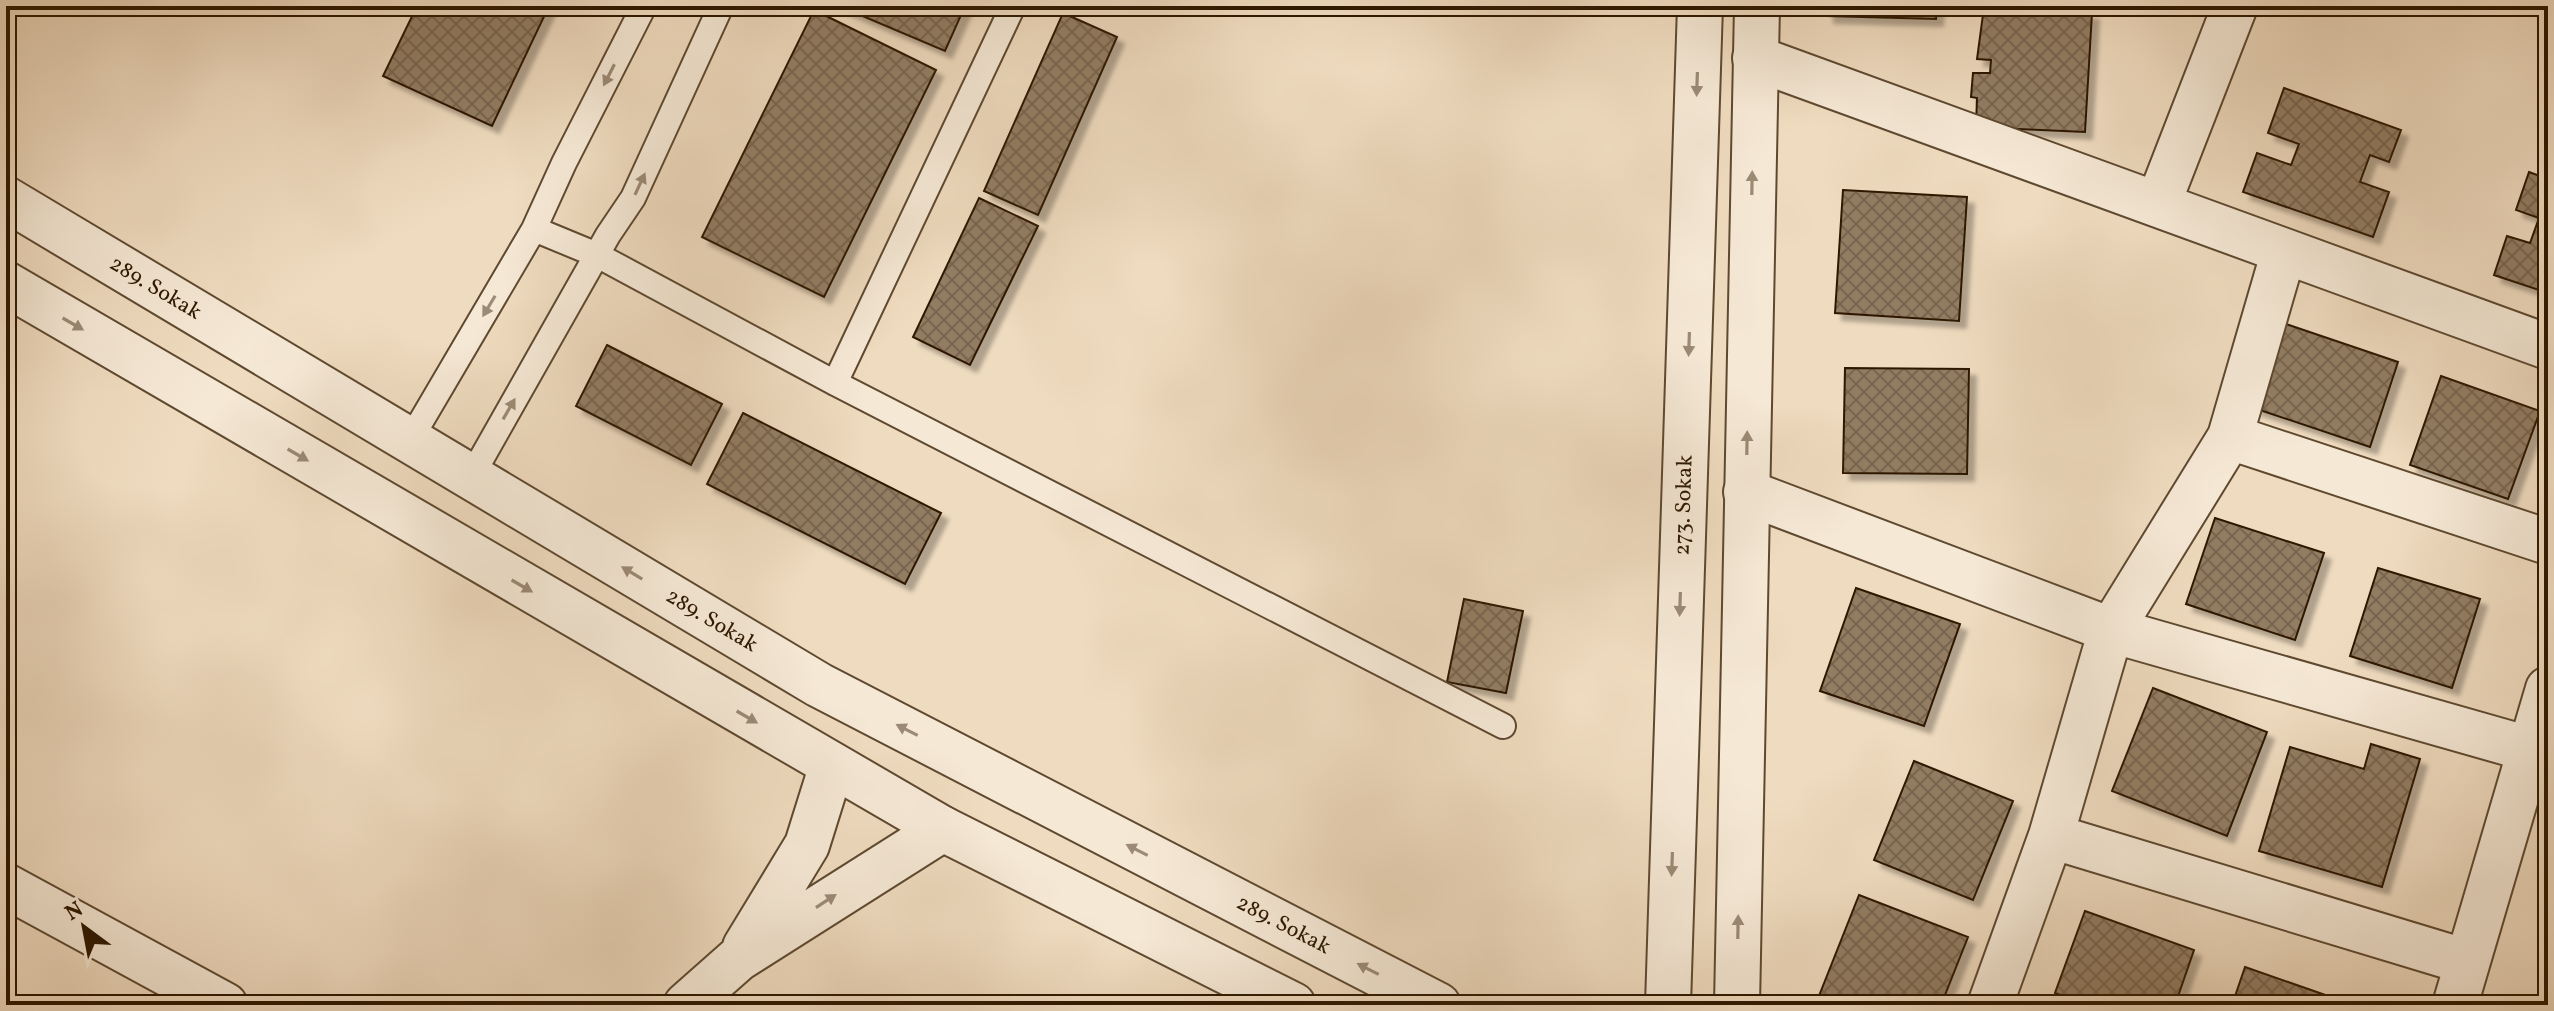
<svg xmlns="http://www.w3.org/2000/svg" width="2554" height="1011" viewBox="0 0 2554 1011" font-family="Vollkorn,serif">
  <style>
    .building { fill: url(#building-cross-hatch); stroke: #2e1800; stroke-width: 2; filter: url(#shadow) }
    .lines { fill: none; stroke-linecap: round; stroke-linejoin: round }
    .service-casing { stroke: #5e4930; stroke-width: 28 }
    .minor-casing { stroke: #5e4930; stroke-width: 48 }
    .tertiary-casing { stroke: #5e4930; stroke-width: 48 }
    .service { stroke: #f5e8d5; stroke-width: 24 }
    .minor { stroke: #f5e8d5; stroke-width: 44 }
    .tertiary { stroke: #f5e8d5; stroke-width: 44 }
    .oneway { fill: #9b8a75 }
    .labels { text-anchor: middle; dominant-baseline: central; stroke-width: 7; stroke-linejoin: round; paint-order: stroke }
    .street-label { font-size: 22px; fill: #2e1800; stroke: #f5e8d5 }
  </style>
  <defs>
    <pattern id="building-cross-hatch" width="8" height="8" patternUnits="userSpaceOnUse" patternTransform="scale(2)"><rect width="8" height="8" fill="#927d63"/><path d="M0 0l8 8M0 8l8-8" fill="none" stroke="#78654f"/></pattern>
    <filter id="shadow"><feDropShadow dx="7" dy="7" stdDeviation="2" flood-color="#0004"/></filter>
  </defs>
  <rect width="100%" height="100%" fill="#efdbbf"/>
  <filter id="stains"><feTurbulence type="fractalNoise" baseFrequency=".0025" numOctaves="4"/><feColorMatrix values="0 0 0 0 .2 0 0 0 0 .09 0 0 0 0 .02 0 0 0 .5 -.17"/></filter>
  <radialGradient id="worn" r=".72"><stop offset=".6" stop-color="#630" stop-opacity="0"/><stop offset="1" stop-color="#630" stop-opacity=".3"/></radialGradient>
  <path class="building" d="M417 6H549L492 126 383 76Z
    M839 6H965L945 51Z
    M1827 6H1937L1936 19 1827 16Z
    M1984 7 2092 13 2085 132 1976 127 1977 98 1971 97 1973 73H1990L1991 60 1977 59Z
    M814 10 936 70 824 297 702 237Z
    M1063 13 1117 37 1038 215 984 191Z
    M2284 88 2401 130 2389 162 2370 155 2360 182 2389 192 2373 237 2243 192 2257 153 2291 165 2299 144 2268 133Z
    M2529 172 2548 179V293L2494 275 2507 236 2530 243 2539 218 2516 210Z
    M1843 190 1967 197 1959 321 1835 313Z
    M979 198 1038 226 970 365 913 337Z
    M2283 323 2398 362 2370 447 2254 408Z
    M607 345 722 404 691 465 576 406Z
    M1845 368 1969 369 1967 474 1843 473Z
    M2441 376 2540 411 2508 499 2410 465Z
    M743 413 941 513 905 584 707 484Z
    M2215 518 2324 553 2295 640 2186 604Z
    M2378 568 2480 599 2452 688 2350 656Z
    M1856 588 1960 624 1924 726 1820 691Z
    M1464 599 1523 611 1506 693 1447 682Z
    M2153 688 2267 732 2227 836 2112 791Z
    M2371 744 2420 759 2382 887 2259 851 2290 747 2364 769Z
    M1914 761 2013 801 1973 900 1874 860Z
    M1859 895 1968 937 1941 1005H1827L1817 1001Z
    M2085 911 2194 950 2175 1005H2088L2055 993Z
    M2245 967 2354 1005H2232Z"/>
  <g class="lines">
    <g class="service-casing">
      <path id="service" d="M534 229 597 255 835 383 1503 726
        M835 383 1013 6
        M410 440 534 229 564 163 644 6
        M471 477 608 235 633 198 721 6"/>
    </g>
    <g class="minor-casing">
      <path id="minor" d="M1755 58 2548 347
        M2158 204 2235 6
        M2230 437 2548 542
        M1746 492 2111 630 2529 749
        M2051 836 2467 962
        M6 886 225 1005
        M745 947 807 845 832 765
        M686 1005 738 959 943 829
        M1990 1005 2051 836 2111 630 2230 437 2284 251
        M2455 1005 2548 689"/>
    </g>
    <g class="tertiary-casing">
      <g id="tertiary">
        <path id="s1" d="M6 199 819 685 1438 1005"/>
        <path d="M6 284 943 829 1293 1005"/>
        <path id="s2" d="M1668 1005 1700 6"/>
        <path d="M1737 1005 1757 6"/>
      </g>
    </g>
    <use href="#service" class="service"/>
    <use href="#minor" class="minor"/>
    <use href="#tertiary" class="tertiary"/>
  </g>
  <defs><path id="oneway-solid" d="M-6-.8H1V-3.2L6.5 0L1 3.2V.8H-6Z" transform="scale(2)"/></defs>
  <g class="oneway">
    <use href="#oneway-solid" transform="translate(609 75) rotate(117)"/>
    <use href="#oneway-solid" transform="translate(1697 84) rotate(92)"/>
    <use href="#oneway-solid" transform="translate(1752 183) rotate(-89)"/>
    <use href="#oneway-solid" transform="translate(640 184) rotate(-65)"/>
    <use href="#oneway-solid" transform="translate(489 306) rotate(121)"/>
    <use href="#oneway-solid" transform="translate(73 324) rotate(30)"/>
    <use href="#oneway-solid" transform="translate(1689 344) rotate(92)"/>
    <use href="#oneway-solid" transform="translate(509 409) rotate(-60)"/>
    <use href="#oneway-solid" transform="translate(1747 443) rotate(-89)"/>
    <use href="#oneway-solid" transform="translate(298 455) rotate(30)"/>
    <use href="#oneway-solid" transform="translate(632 573) rotate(-149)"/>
    <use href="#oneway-solid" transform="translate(522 586) rotate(30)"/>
    <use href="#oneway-solid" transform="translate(1680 604) rotate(92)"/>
    <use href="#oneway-solid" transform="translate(747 717) rotate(30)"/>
    <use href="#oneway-solid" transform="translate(907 730) rotate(-153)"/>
    <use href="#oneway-solid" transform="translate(1137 850) rotate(-153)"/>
    <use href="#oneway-solid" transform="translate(1672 864) rotate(92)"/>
    <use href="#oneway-solid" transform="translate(826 901) rotate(-33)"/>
    <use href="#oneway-solid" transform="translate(1738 927) rotate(-89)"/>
    <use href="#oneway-solid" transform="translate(1368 969) rotate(-153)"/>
  </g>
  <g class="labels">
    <g class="street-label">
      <text stroke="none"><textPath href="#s1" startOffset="174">289. Sokak</textPath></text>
      <text stroke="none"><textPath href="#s2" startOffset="500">273. Sokak</textPath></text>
      <text stroke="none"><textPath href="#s1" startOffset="822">289. Sokak</textPath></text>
      <text stroke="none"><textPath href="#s1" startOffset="1470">289. Sokak</textPath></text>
    </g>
  </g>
  <rect width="2554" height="1011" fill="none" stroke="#efdbbf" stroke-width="32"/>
  <rect x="8" y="8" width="2538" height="995" fill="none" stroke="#2e1800" stroke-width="4"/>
  <rect x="16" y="16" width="2522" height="979" fill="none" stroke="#2e1800" stroke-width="2"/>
  <g transform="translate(84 927) rotate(328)" stroke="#f5e8d5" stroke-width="6" paint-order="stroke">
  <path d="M0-6L14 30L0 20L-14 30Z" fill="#2e1800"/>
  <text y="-12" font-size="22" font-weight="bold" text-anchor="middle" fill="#2e1800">N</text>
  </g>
  <rect width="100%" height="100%" filter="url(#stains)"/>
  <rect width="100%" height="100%" fill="url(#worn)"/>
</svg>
